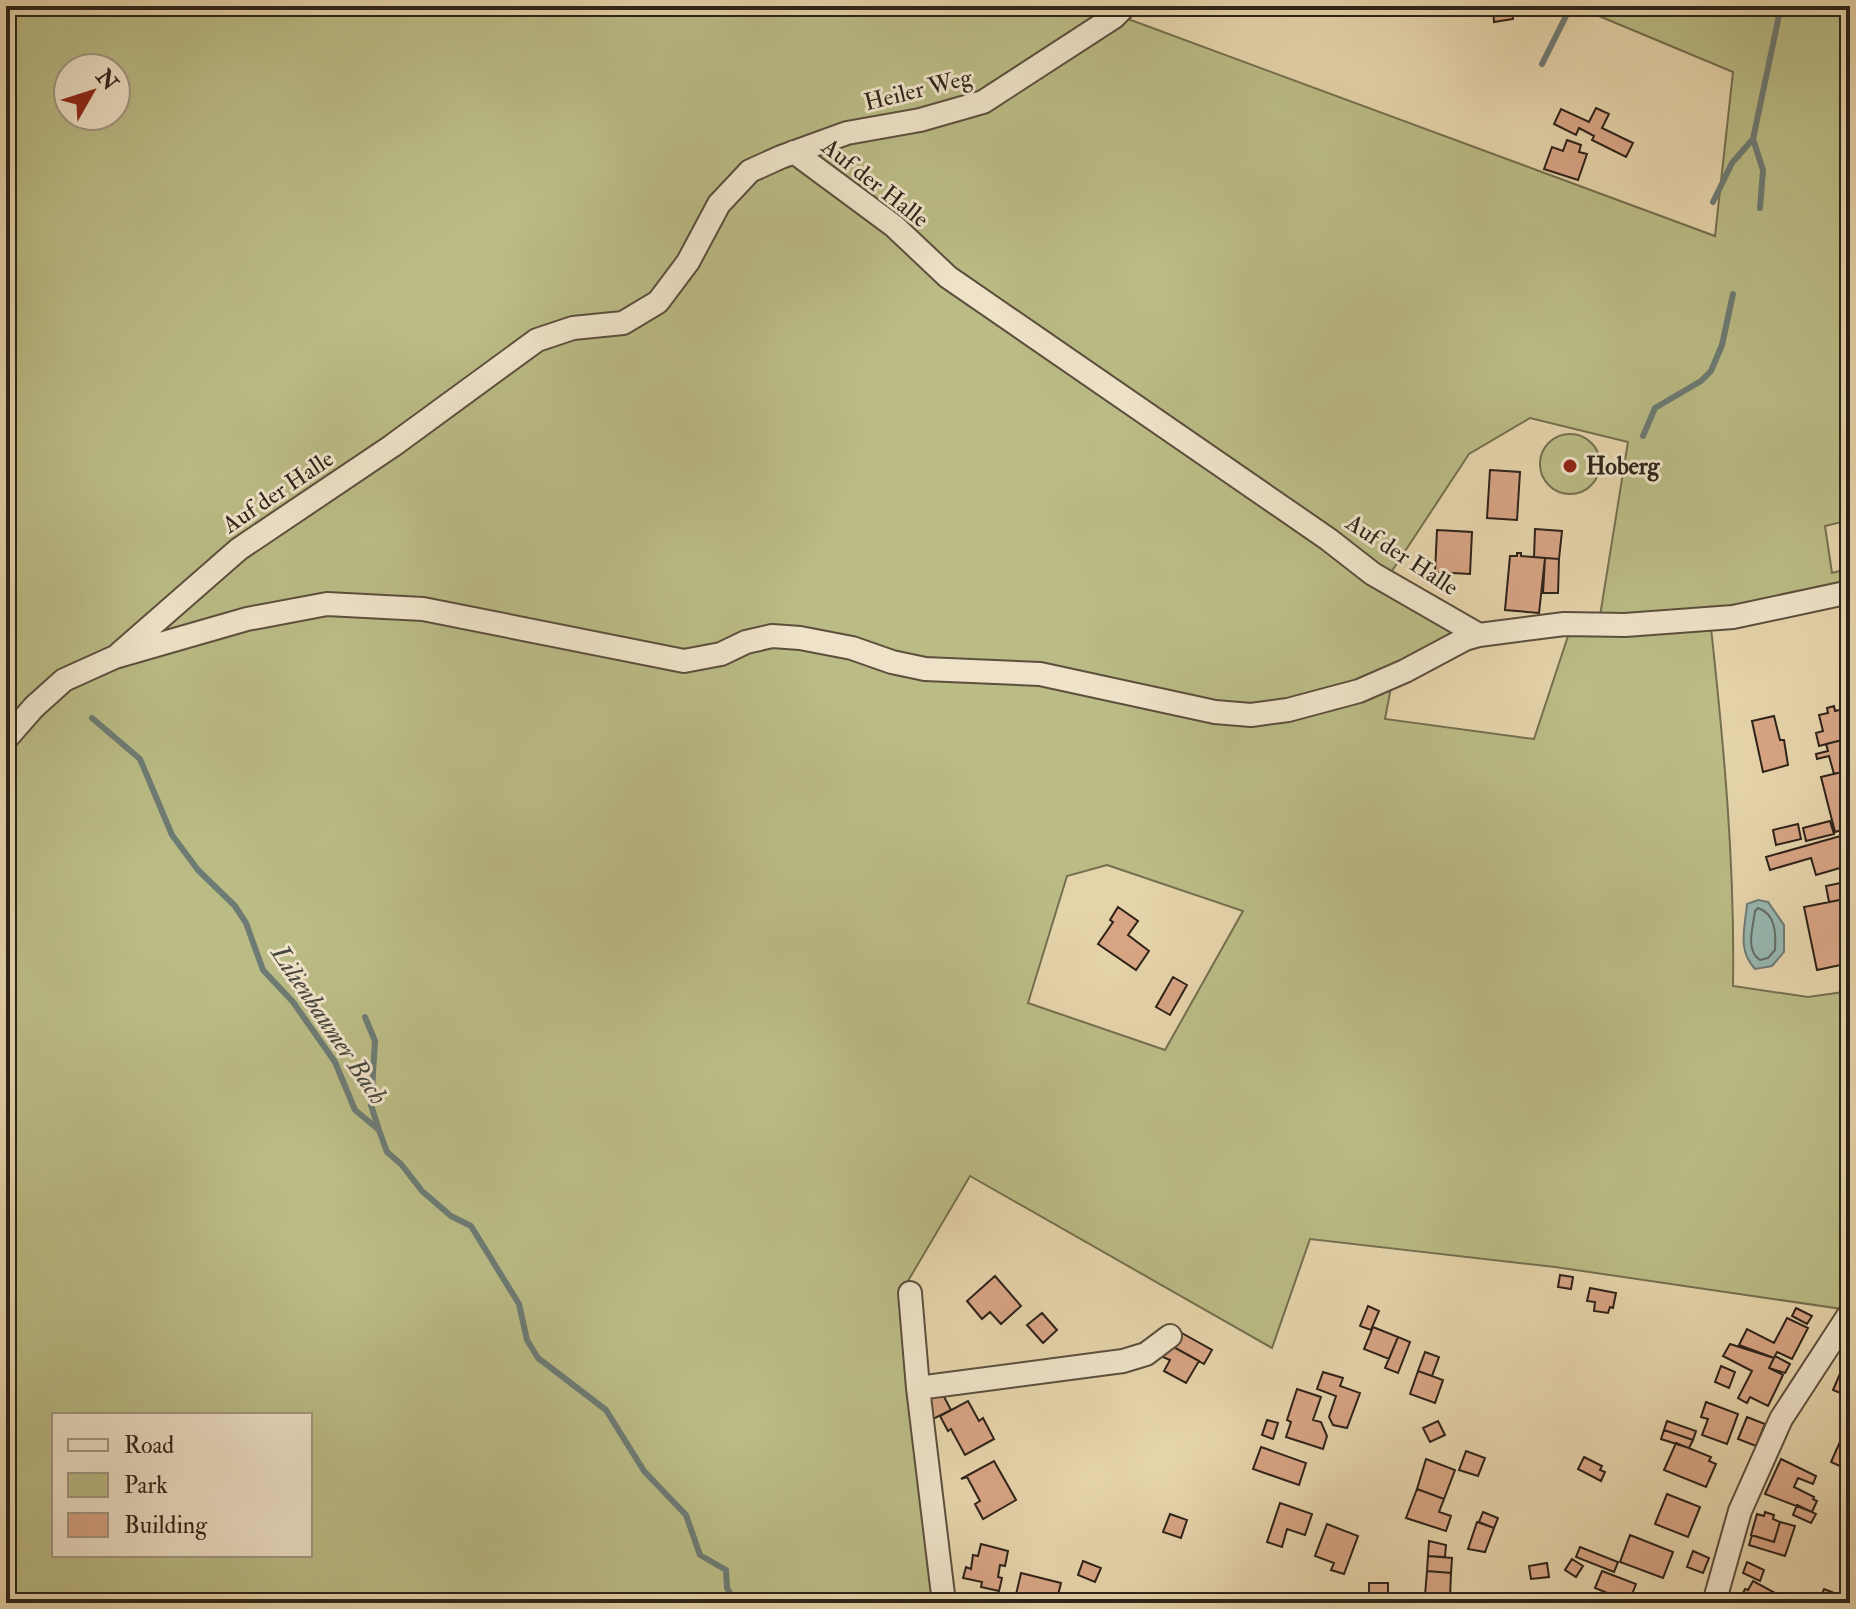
<svg xmlns="http://www.w3.org/2000/svg" width="1856" height="1609" viewBox="0 0 1856 1609" font-family="'IM FELL Double Pica',serif">
  <style>
    .green { fill: #babb85; stroke: #746f4f; stroke-width: 2; fill-rule: evenodd }
    .water { fill: #97b6b0; stroke: #6d7b74; stroke-width: 2 }
    .lines { fill: none; stroke-linecap: round; stroke-linejoin: round }
    .shore { stroke: #626c64; stroke-width: 2 }
    .stream { stroke: #6d7b74; stroke-width: 6 }
    .building { fill: #d7a484; stroke: #2e2319; stroke-width: 2 }
    .minor-casing { stroke: #5c4f3d; stroke-width: 26 }
    .minor { stroke: #eee2c8; stroke-width: 22 }
    .poi-dot { fill: #8f2418; stroke: #eee2c8; stroke-width: 3 }
    .labels { text-anchor: middle; dominant-baseline: central; stroke-width: 6; stroke-linejoin: round; paint-order: stroke }
    .street-label { font-size: 24px; fill: #2e2319; stroke: #eee2c8 }
    .poi-label { font-size: 24px; font-weight: bold; fill: #2e2319; stroke: #eee2c8; text-anchor: start }
    .water-label { font-size: 26px; font-style: italic; fill: #48483f; stroke: #eee2c8 }
  </style>
  <rect width="100%" height="100%" fill="#e5d3aa"/>
  <filter id="stains"><feTurbulence type="fractalNoise" baseFrequency=".0025" numOctaves="4"/><feColorMatrix values="0 0 0 0 .2 0 0 0 0 .09 0 0 0 0 .02 0 0 0 .5 -.17"/></filter>
  <radialGradient id="worn" r=".72"><stop offset=".6" stop-color="#630" stop-opacity="0"/><stop offset="1" stop-color="#630" stop-opacity=".3"/></radialGradient>
  <path class="green" d="M6 6H1122L1120 16 1715 236 1733 72 1575 6H1850V520L1825 526 1832 573 1850 568V589L1797 602 1599 622 1628 442 1530 418 1469 454 1388 577 1451 624 1455 638 1408 665 1241 717 1392 682 1385 719 1534 739 1571 627 1711 628C1724 747 1735 866 1733 986L1808 997 1844 992 1847 1016H1850L1849 1310 1555 1267 1310 1239 1272 1348 970 1176 905 1286 941 1603H6ZM68 68H116V116H68ZM1107 865 1243 911 1165 1050 1028 1003 1067 876ZM54 1415H310V1555H54Z
    M1540 464a30 30 0 1 1 60 0a30 30 0 1 1-60 0Z"/>
  <path class="water" d="M1758 900 1768 902 1784 925V952L1772 966 1755 969C1737 950 1745 928 1747 904Z"/>
  <g class="lines">
    <path class="shore" d="M1758 908C1776 914 1776 934 1775 950L1768 958 1760 960C1745 950 1753 928 1755 911Z"/>
    <path class="stream" d="M1542 64 1571 6
      M1753 139 1763 170 1760 208
      M1713 202 1732 163 1753 139 1781 6
      M1643 436 1655 408 1701 381 1711 371 1722 345 1733 294
      M92 718 140 759 172 835 198 870 235 906 246 923 263 970 293 1002 335 1062 355 1110 379 1130 387 1152 401 1164 422 1191 451 1216 471 1226 519 1304 527 1340 538 1358 606 1410 644 1471 686 1515 700 1555 726 1570 727 1588 736 1603
      M365 1017 375 1041 371 1105 379 1130"/>
  </g>
  <path class="building" d="M1512 6 1513 19 1494 22 1493 7Z
    M1596 108 1609 114 1602 128 1633 143 1626 157 1592 140 1594 136 1579 128 1576 135 1554 124 1561 109 1589 122Z
    M1567 140 1581 145 1579 152 1587 154 1578 180 1544 169 1552 147 1563 151Z
    M1490 470 1520 472 1517 520 1487 518Z
    M1535 529 1562 531 1559 559 1534 557Z
    M1437 530 1472 532 1470 574 1435 572Z
    M1517 553H1521V556L1545 558 1539 613 1505 610 1510 556H1517Z
    M1545 558 1559 559 1558 593H1543Z
    M1834 706 1835 711 1848 708 1850 738 1819 746 1816 733 1823 731 1819 715 1828 713 1827 708Z
    M1774 716 1780 740H1784L1788 765 1763 772 1752 721Z
    M1850 738V770L1834 774 1829 756 1817 759 1816 754 1828 751 1826 744Z
    M1850 770V828L1835 832 1821 777Z
    M1830 821 1834 834 1806 841 1803 828Z
    M1798 824 1801 839 1776 845 1773 830Z
    M1844 835 1850 865 1816 875 1811 858 1770 870 1766 857Z
    M1850 881V898L1829 902 1826 886Z
    M1850 898V963L1817 970 1804 907Z
    M1118 907 1138 921 1128 935 1149 951 1136 970 1098 944 1113 922 1110 920Z
    M1173 977 1187 985 1170 1015 1156 1007Z
    M1560 1275 1573 1277 1571 1289 1558 1287Z
    M995 1276 1021 1306 1001 1324 990 1312 982 1319 967 1301Z
    M1590 1288 1616 1293 1613 1308 1610 1307 1608 1313 1594 1311 1595 1302 1587 1301Z
    M1368 1306 1379 1311 1371 1330 1360 1326Z
    M1796 1308 1812 1316 1807 1324 1792 1316Z
    M1042 1313 1057 1330 1043 1343 1027 1325Z
    M1787 1318 1808 1328 1792 1359 1777 1352 1774 1358 1739 1345 1747 1329 1774 1343Z
    M1373 1327 1398 1337 1389 1359 1364 1349Z
    M1180 1332 1212 1350 1204 1364 1172 1346Z
    M1398 1337 1410 1342 1398 1373 1385 1368Z
    M1730 1344 1774 1358 1769 1368 1783 1375 1768 1406 1750 1397 1747 1403 1738 1398 1752 1371 1723 1356Z
    M1170 1345 1199 1361 1186 1383 1164 1371 1170 1360 1163 1357Z
    M1425 1352 1439 1357 1432 1376 1418 1371Z
    M1775 1356 1790 1364 1785 1373 1769 1368Z
    M1845 1362 1850 1364V1397L1833 1390Z
    M1721 1366 1735 1372 1729 1388 1715 1382Z
    M1418 1371 1443 1380 1435 1403 1410 1394Z
    M1323 1372 1343 1378 1340 1386 1360 1393 1347 1428 1333 1425 1329 1417 1336 1396 1317 1389Z
    M1297 1389 1321 1397 1313 1420 1321 1422 1327 1436 1323 1449 1286 1437 1291 1422 1287 1420Z
    M941 1391 951 1410 933 1419 923 1401Z
    M968 1401 979 1421 983 1418 994 1439 965 1455 951 1429 948 1431 940 1416Z
    M1706 1402 1738 1414 1727 1444 1702 1435 1708 1419 1701 1417Z
    M1747 1417 1765 1424 1756 1446 1738 1439Z
    M1267 1420 1278 1423 1273 1439 1262 1435Z
    M1438 1421 1445 1435 1430 1442 1423 1428Z
    M1667 1421 1696 1431 1693 1440 1664 1430Z
    M1846 1428 1850 1430V1455L1844 1468 1831 1462Z
    M1664 1430 1693 1440 1689 1448 1661 1439Z
    M1676 1443 1711 1457 1709 1461 1716 1464 1706 1487 1664 1470Z
    M1261 1447 1306 1463 1299 1485 1253 1469Z
    M1466 1451 1485 1458 1478 1476 1459 1470Z
    M1584 1457 1602 1466 1600 1470 1605 1472 1601 1481 1578 1469Z
    M1426 1459 1455 1470 1444 1499 1417 1489Z
    M1781 1459 1816 1476 1813 1484 1798 1478 1794 1487 1814 1497 1813 1499 1817 1501 1812 1512 1765 1494Z
    M994 1461 1016 1500 983 1519 975 1504 980 1501 967 1477 961 1479Z
    M1417 1489 1444 1499 1439 1512 1451 1516 1446 1531 1406 1518Z
    M1667 1494 1700 1507 1688 1537 1655 1524Z
    M1280 1503 1312 1514 1305 1535 1287 1529 1282 1547 1267 1542Z
    M1797 1505 1816 1514 1811 1523 1793 1515Z
    M1483 1512 1498 1518 1494 1528 1479 1522Z
    M1765 1512 1774 1515 1773 1519 1780 1522 1774 1542 1751 1535 1757 1514 1764 1516Z
    M1170 1514 1187 1520 1181 1538 1163 1532Z
    M1477 1522 1494 1528 1485 1552 1468 1549Z
    M1780 1522 1795 1526 1785 1556 1749 1545 1752 1535 1774 1542Z
    M1327 1524 1358 1536 1344 1574 1331 1570 1334 1563 1315 1556Z
    M1630 1535 1673 1552 1663 1578 1620 1562Z
    M1429 1541 1446 1545 1445 1557 1428 1556Z
    M981 1544 1008 1551 1005 1566 1000 1565 998 1577 1002 1578 999 1591 981 1587 982 1582 963 1578 966 1567 971 1569 973 1555 978 1556Z
    M1580 1547 1618 1562 1614 1572 1576 1557Z
    M1693 1551 1709 1558 1703 1573 1687 1567Z
    M1428 1556 1452 1558 1451 1573 1427 1571Z
    M1572 1559 1583 1566 1576 1577 1565 1570Z
    M1083 1561 1101 1568 1095 1582 1078 1575Z
    M1747 1562 1764 1570 1760 1581 1743 1573Z
    M1547 1563 1549 1577 1531 1579 1529 1566Z
    M1427 1571 1451 1573 1450 1597 1425 1595Z
    M1602 1571 1636 1584 1629 1602 1595 1588Z
    M1021 1573 1061 1583 1056 1603H1014Z
    M1753 1581 1779 1595 1775 1603H1738L1745 1589 1748 1590Z
    M1369 1583H1388V1596H1369Z
    M1824 1589 1837 1594 1834 1603 1819 1601Z
    M1385 1595V1603H1361V1596Z"/>
  <g class="lines">
    <g class="minor-casing">
      <path id="minor" d="M794 152 894 226 948 277 1328 539 1373 574 1479 635
        M120 653 239 549 392 446 537 340 573 328 623 323 658 302 688 262 719 204 750 171 781 157 847 133 920 120 983 102 1114 17 1125 6
        M6 739 34 707 64 680 115 657 247 619 327 604 423 609 684 661 721 654 746 642 772 636 800 638 852 648 892 662 925 669 1040 674 1215 712 1251 715 1288 710 1359 691 1405 671 1465 639 1479 635 1564 624 1625 625 1733 617 1850 592
        M910 1293 918 1388 944 1603
        M918 1388 1123 1361 1146 1354 1170 1336
        M1714 1603 1740 1511 1781 1419 1850 1313"/>
    </g>
    <use href="#minor" class="minor"/>
  </g>
  <circle class="poi-dot" cx="1570" cy="466" r="8"/>
  <g class="labels">
    <g class="street-label">
      <text transform="translate(918 90) rotate(-14)">Heiler Weg</text>
      <text transform="translate(875 183) rotate(38)">Auf der Halle</text>
      <text transform="translate(278 492) rotate(-34)">Auf der Halle</text>
      <text transform="translate(1402 555) rotate(33)">Auf der Halle</text>
    </g>
    <g class="poi-label">
      <text x="1586" y="466">Hoberg</text>
    </g>
    <g class="water-label">
      <text transform="translate(329 1025) rotate(56)">Lilienbaumer Bach</text>
    </g>
  </g>
  <rect width="1856" height="1609" fill="none" stroke="#e5d3aa" stroke-width="32"/>
  <rect x="8" y="8" width="1840" height="1593" fill="none" stroke="#2e2319" stroke-width="4"/>
  <rect x="16" y="16" width="1824" height="1577" fill="none" stroke="#2e2319" stroke-width="2"/>
  <rect x="52" y="1413" width="260" height="144" fill="#eee2c8" stroke="#a19682" stroke-width="2"/>
  <rect x="68" y="1439" width="40" height="12" fill="#eee2c8" stroke="#a19682" stroke-width="2"/>
  <text x="124" y="1453" font-size="24" fill="#2e2319">Road</text>
  <rect x="68" y="1473" width="40" height="24" fill="#babb85" stroke="#a19682" stroke-width="2"/>
  <text x="124" y="1493" font-size="24" fill="#2e2319">Park</text>
  <rect x="68" y="1513" width="40" height="24" fill="#d7a484" stroke="#a19682" stroke-width="2"/>
  <text x="124" y="1533" font-size="24" fill="#2e2319">Building</text>
  <g transform="translate(92 92) rotate(51)"><circle r="38" fill="#eee2c8" stroke="#a19682" stroke-width="2"/>
  <path d="M0-6L14 30L0 20L-14 30Z" fill="#8f2418"/>
  <text y="-12" font-size="22" font-weight="bold" text-anchor="middle" fill="#2e2319">N</text>
  </g>
  <rect width="100%" height="100%" filter="url(#stains)"/>
  <rect width="100%" height="100%" fill="url(#worn)"/>
</svg>
